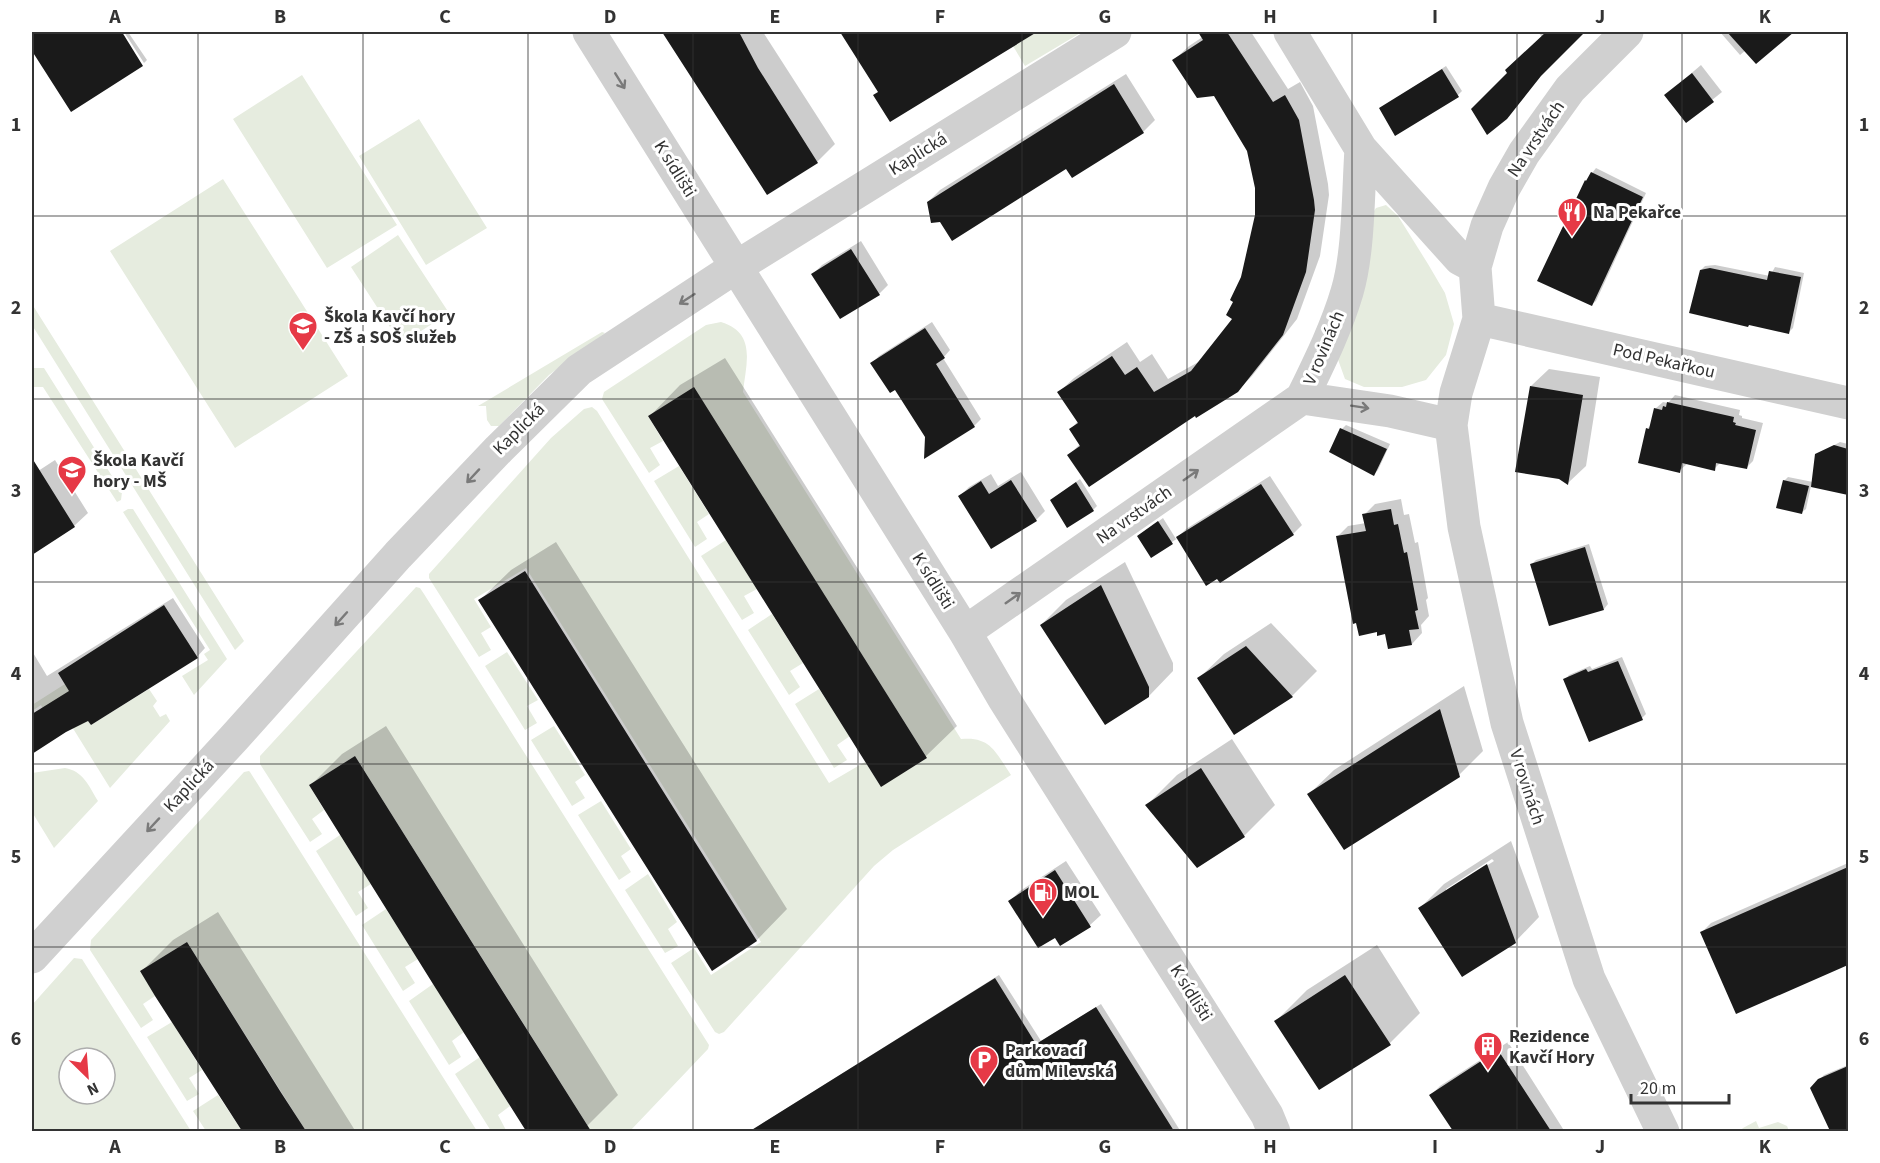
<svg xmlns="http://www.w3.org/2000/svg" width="1880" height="1163" viewBox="0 0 1880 1163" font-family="'Source Sans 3',sans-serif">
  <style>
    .green { fill: #e6ecdf; fill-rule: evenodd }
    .shadow { fill: #0003; fill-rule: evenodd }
    .building { fill: #1a1a1a }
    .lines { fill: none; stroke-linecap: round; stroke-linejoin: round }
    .minor { stroke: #d0d0d0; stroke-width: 33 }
    .oneway { stroke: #7a7a7a }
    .grid { fill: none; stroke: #333; stroke-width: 1.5; stroke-opacity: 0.55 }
    .labels { text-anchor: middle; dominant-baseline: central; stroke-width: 6; stroke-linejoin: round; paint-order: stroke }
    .street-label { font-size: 18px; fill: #333; stroke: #fff }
    .poi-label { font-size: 18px; font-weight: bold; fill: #333; stroke: #fff; text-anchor: start }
    .neatline { fill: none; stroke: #333; stroke-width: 2 }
    .grid-label { font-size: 20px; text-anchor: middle; font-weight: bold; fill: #333 }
  </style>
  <rect width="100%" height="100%" fill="#fff"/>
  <path class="green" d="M1037 32H1082L1025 66 1013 46Z
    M302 75 397 225 327 268 233 119Z
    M419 119 487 228 426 265 359 156Z
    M223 179 348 376 235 448 110 251Z
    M1386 205 1398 216 1428 264 1445 293 1454 324 1446 355 1426 380 1402 387H1364L1345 379 1336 354 1370 217 1376 208Z
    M398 235 449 313 401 344 351 267Z
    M32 304 244 641 235 650 32 325Z
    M721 322C757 333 746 364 743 392L961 739C991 736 996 753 1011 775L893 850 874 866 724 1032 719 1034 715 1032 671 963 694 948 711 975 761 942 526 568 474 599 491 627 481 633 491 650 479 657 429 578V574L551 438 584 409 592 407 597 411 829 783 865 762 881 786 927 758 694 388 648 416 663 441 650 448 660 465 649 473 602 399 604 392 706 325Z
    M602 332 605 333 549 375 499 426H491L487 420 486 406H478Z
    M32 368H44L122 492 121 500 117 502 43 387H32Z
    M679 466 709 514 697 522 707 539 695 547 654 481Z
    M128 509H133L227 659 194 695 182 676 208 660 204 654 210 650 123 512Z
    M726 540 757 589 744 596 754 613 742 620 701 556Z
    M416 587 420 588 424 594 709 1045 708 1049 630 1131H581L588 1126 355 756 309 785 324 810 312 819 322 834 310 842 260 764V756Z
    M772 614 803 663 790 671 800 687 789 695 748 630Z
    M507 652 538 700 527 706 537 723 525 730 485 666Z
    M65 684 91 725 149 689 157 701 153 706 160 717 166 714 170 721 110 788 56 701 43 709 41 705 32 711V705Z
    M819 689 850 736 837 745 847 760 834 768 795 704Z
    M554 726 585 775 575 782 585 798 572 806 531 740Z
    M65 768C83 771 89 786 98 801L54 848 32 812V773Z
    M249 771 250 772 477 1131H306L187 942 141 971 155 996 143 1004 153 1020 141 1028 90 950 91 940 244 772Z
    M601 801 631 849 621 856 631 872 619 880 578 815Z
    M340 835 371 884 358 892 368 908 356 916 316 851Z
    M648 874 677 922 668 929 678 946 665 953 625 890Z
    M386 909 418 959 405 967 415 983 403 991 362 925Z
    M74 958 82 959 191 1131H32V1005ZM69 1058H105V1094H69Z
    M433 984 464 1032 452 1041 461 1057 449 1065 409 1001Z
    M172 1022 202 1070 189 1078 199 1094 187 1101 147 1037Z
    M480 1057 510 1106 498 1115 507 1132 491 1131 455 1074Z
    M218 1095 242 1131H206L193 1111Z
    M1756 1121 1759 1128 1778 1122 1787 1126 1789 1131H1740L1743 1128Z"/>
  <path class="shadow" d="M32 32H120L141 65 72 110 32 48Z
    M124 32H128L147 60 144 63Z
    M665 32H763L835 144 817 162 767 193Z
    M842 32H1034L890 120 879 91Z
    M1210 32H1251L1288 89 1300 82 1313 106 1328 184 1329 195 1320 256 1297 319 1252 376 1237 391 1196 414 1069 455 1080 444 1071 429 1078 421 1059 392 1074 378 1127 342 1140 362 1152 354 1168 379 1202 360 1234 319 1257 215 1256 188 1249 150 1215 95 1174 60 1189 46Z
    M1538 32H1583L1545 70 1509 74 1542 37Z
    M1720 32H1792L1756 62 1746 50 1740 55Z
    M1701 65 1722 92 1686 121 1666 95Z
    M1446 66 1462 91 1458 95 1380 109Z
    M1126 74 1155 120 1143 132 1066 167 928 202 940 190Z
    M1596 168 1646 193 1596 301 1591 305 1586 181Z
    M861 241 888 285 879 294 813 274 822 265Z
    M1715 265 1770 276 1775 267 1804 273 1793 328 1789 332 1701 270 1705 266Z
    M932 322 950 350 943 358 981 419 974 426 926 456V437L896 387 872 363 879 356Z
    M725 358 957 726 926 756 882 785 650 416 680 385Z
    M1549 369 1600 377 1586 466 1568 483 1531 386Z
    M1675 395 1740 410 1739 415 1742 416V418L1763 423 1753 461 1746 468 1721 462 1714 469 1687 464 1679 471 1640 462 1648 428 1652 424 1655 409 1663 402 1668 403Z
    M1346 425 1390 444 1378 470 1374 474 1331 452 1342 429Z
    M1840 442 1848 444V494L1811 486 1806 509 1801 513 1784 481 1788 477 1813 482 1818 454Z
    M55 460 88 513 74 526 32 553V475Z
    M1021 472 1045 511 1036 520 960 496 969 487 991 474 998 486Z
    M1270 476 1302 525 1293 534 1178 538 1151 556 1139 536 1163 518 1176 539 1186 529Z
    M1080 479 1097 506 1093 510 1051 500Z
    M1401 499 1404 515 1409 514 1415 543 1418 542 1428 598 1426 600 1429 616 1421 625 1422 633 1412 644 1386 633 1337 537 1348 526 1366 523 1364 515 1375 504Z
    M556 542 787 909 757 940 712 969 480 600 511 570Z
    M1589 544 1608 604 1604 609 1532 564 1536 560Z
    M1125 562 1173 663V671L1149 696 1041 625 1066 600Z
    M173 598 205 648 197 657 32 751V651L47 676Z
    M1271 623 1317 671 1292 696 1235 733 1199 678 1224 654Z
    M1622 657 1646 714 1642 718 1565 680 1569 675 1590 666 1592 669Z
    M1464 686 1483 751 1459 775 1309 794 1334 770Z
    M386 726 618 1095 587 1126 578 1132H528L311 785 342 754Z
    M1232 739 1275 805 1244 836 1197 866 1147 805 1177 775Z
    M1511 841 1539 917 1515 942 1420 908 1444 884ZM1492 859 1494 861 1446 892V889Z
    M1066 861 1101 915 1090 925 1055 936 1010 901 1020 891Z
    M1848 863V963L1737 1012 1702 932 1711 923Z
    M218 912 356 1132H243L142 971 173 940Z
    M1377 945 1420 1013 1390 1043 1276 1021 1307 990Z
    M999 975 1041 1041 1101 1004 1181 1132H762L759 1127 763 1123Z
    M1508 1042 1565 1132H1455L1431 1095 1440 1086Z
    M1848 1065V1132H1832L1812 1088 1824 1075Z"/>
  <path class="building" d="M32 32H122L143 66 71 112 32 51Z
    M662 32H739L758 68 818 163 767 195Z
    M840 32H1037L890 122 873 95 878 92Z
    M1198 32H1227L1273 102 1285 95 1299 120 1314 200 1315 210 1306 272 1283 335 1238 392 1196 418 1195 416 1089 487 1067 455 1080 446 1069 429 1078 423 1057 392 1112 356 1125 375 1137 367 1154 392 1191 371 1232 319 1226 315 1233 302 1230 300 1241 277 1255 215V188L1247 151 1214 96 1197 98 1172 60 1203 40Z
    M1546 32H1585L1541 76 1507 119 1487 135 1471 109 1507 73 1505 70Z
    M1727 32H1794L1756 64Z
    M1442 69 1459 97 1395 136 1379 108Z
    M1692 73 1714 102 1686 123 1664 95Z
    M1114 84 1144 133 1072 178 1066 169 952 241 940 222 931 223 927 202Z
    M1591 172 1643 197 1592 306 1537 281 1585 180 1586 181Z
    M851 249 880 295 840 319 811 274Z
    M1710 268 1767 280 1769 271 1801 277 1789 334 1749 325 1748 327 1689 313 1700 270Z
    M925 328 945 358 936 364 975 427 924 459 925 437 895 390 890 393 870 363Z
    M1530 386 1583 395 1568 485 1559 479 1515 472Z
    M694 387 927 758 881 787 648 416Z
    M1667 402 1734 417 1733 422 1736 423 1735 425 1756 430 1747 469 1716 463 1715 471 1682 463 1680 473 1638 463 1646 428 1649 429 1654 408 1662 410 1663 406 1666 407Z
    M1340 428 1387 449 1374 476 1329 452Z
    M1834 445 1848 449V495L1811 487 1815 454Z
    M32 458 75 527 32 555Z
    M1011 480 1037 521 991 549 958 496 981 481 989 494Z
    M1783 480 1809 486 1802 514 1776 508Z
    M1076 482 1094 511 1067 528 1050 500Z
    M1261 484 1294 535 1220 583 1217 579 1206 586 1176 537Z
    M1391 509 1394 525 1398 524 1404 553 1407 552 1418 610 1415 611 1419 629 1409 630 1412 645 1388 649 1385 634 1377 636V632L1359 636 1356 623 1353 624 1336 536 1366 531 1362 514Z
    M1158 521 1173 544 1151 558 1137 536Z
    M1585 547 1604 610 1549 626 1530 564Z
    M525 571 757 941 712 971 478 600Z
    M1101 585 1149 687V697L1105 725 1040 625Z
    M164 605 198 658 91 725 88 721 66 732 32 754V714L69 691 58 673Z
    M1246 646 1293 697 1234 735 1197 678Z
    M1618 661 1643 720 1589 742 1563 679 1586 669 1588 672Z
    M1440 709 1460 777 1344 850 1307 794Z
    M355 756 495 979 591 1131H526L433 984 309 785Z
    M1201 768 1245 837 1197 868 1145 805Z
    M1487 864 1516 943 1462 977 1418 908Z
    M1848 867V965L1736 1014 1700 932Z
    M1055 870 1091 927 1060 946 1055 938 1038 948 1008 901Z
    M187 942 280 1091 306 1131H242L155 996 140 971Z
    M1345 975 1391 1045 1319 1090 1274 1021Z
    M995 978 1036 1044 1096 1007 1174 1131H750Z
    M1498 1050 1551 1131H1453L1429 1095Z
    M1848 1066V1131H1830L1810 1088 1818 1079Z"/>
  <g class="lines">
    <path class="minor" d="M589 32 965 632 1004 699 1267 1115 1274 1132
      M1290 32 1361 149 1460 259 1475 267
      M1627 32 1570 89 1524 153 1504 188 1487 226 1475 267 1479 319 1456 393 1451 425 1464 527 1507 723 1589 979 1663 1132
      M1479 319 1848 403
      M1302 398C1319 363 1336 329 1347 292 1359 252 1358 192 1361 149
      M1302 398 1390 411 1451 425
      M965 632 1302 398
      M32 957 234 738 398 555 499 449 579 370 736 267 1115 32"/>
  </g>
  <defs><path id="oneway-shaft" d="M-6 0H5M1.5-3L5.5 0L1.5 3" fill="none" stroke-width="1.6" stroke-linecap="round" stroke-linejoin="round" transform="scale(1.5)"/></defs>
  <g class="oneway">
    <use href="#oneway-shaft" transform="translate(620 81) rotate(58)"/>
    <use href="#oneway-shaft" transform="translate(687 299) rotate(147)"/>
    <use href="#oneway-shaft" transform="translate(1360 407) rotate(9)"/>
    <use href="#oneway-shaft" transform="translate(1191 475) rotate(-35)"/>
    <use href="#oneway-shaft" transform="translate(473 476) rotate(133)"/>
    <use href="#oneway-shaft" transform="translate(1013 598) rotate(-35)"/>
    <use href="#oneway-shaft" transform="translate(341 619) rotate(132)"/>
    <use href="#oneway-shaft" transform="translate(153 825) rotate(133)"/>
  </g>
  <path class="grid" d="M198 32V1132M363 32V1132M528 32V1132M693 32V1132M858 32V1132M1022 32V1132M1187 32V1132M1352 32V1132M1517 32V1132M1682 32V1132M32 216H1848M32 399H1848M32 582H1848M32 764H1848M32 947H1848"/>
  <defs>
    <g id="restaurant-pin" transform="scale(1.5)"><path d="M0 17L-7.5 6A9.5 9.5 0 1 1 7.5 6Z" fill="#e63946" stroke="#fff"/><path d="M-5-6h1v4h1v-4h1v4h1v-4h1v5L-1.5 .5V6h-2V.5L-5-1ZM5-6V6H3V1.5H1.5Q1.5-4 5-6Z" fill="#fff"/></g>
    <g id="school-pin" transform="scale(1.5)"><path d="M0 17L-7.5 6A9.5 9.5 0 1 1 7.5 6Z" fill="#e63946" stroke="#fff"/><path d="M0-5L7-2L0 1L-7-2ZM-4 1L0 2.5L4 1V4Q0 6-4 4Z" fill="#fff"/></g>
    <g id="fuel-pin" transform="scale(1.5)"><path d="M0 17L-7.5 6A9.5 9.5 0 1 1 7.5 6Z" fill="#e63946" stroke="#fff"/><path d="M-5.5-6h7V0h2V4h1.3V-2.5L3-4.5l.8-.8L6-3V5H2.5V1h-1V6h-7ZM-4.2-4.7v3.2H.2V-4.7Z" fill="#fff"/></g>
    <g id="building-pin" transform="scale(1.5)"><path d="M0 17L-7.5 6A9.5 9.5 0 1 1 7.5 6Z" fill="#e63946" stroke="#fff"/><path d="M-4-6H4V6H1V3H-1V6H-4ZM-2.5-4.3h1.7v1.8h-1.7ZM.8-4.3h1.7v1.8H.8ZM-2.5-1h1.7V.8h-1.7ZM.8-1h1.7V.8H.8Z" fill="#fff"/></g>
    <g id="parking-pin" transform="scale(1.5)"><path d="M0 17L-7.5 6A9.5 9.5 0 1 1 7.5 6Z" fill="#e63946" stroke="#fff"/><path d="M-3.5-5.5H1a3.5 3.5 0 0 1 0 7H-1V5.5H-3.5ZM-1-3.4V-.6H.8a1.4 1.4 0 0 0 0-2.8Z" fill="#fff"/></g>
  </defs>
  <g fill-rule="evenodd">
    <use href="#restaurant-pin" x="1572" y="212"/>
    <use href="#school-pin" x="303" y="326"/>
    <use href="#school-pin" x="72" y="470"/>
    <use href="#fuel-pin" x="1043" y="892"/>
    <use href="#building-pin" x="1488" y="1046"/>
    <use href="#parking-pin" x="984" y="1060"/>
  </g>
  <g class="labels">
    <g class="street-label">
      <text transform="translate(1536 139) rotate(-56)">Na vrstvách</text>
      <text transform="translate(918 154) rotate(-32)">Kaplická</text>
      <text transform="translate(675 169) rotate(58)">K sídlišti</text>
      <text transform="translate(1324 348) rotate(-67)">V rovinách</text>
      <text transform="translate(1664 361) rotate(13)">Pod Pekařkou</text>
      <text transform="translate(519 429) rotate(-45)">Kaplická</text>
      <text transform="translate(1134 515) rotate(-35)">Na vrstvách</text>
      <text transform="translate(933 581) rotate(58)">K sídlišti</text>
      <text transform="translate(189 786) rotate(-47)">Kaplická</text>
      <text transform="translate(1527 787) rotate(72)">V rovinách</text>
      <text transform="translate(1191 993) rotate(58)">K sídlišti</text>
    </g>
    <g class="poi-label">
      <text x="1593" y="212">Na Pekařce</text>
      <text x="324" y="316">Škola Kavčí hory<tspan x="324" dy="21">- ZŠ a SOŠ služeb</tspan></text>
      <text x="93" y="460">Škola Kavčí<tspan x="93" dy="21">hory - MŠ</tspan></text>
      <text x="1064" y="892">MOL</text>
      <text x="1509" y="1036">Rezidence<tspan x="1509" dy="21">Kavčí Hory</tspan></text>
      <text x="1005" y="1050">Parkovací<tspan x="1005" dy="21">dům Milevská</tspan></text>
    </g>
  </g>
  <rect width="1880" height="1163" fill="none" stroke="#ffffff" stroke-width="66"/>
  <g transform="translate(87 1076) rotate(155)"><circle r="28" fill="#ffffff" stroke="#adadad" stroke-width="1.5"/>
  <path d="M0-4.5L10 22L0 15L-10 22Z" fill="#e63946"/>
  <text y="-9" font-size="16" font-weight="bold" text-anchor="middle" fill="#333333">N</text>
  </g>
  <path d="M1631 1094v9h98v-9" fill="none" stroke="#333333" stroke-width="3"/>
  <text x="1640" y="1094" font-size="18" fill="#333333" stroke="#ffffff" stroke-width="4.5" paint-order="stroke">20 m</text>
  <rect x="33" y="33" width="1814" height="1097" class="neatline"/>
  <g class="grid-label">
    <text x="115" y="23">A</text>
    <text x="280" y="23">B</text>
    <text x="445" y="23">C</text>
    <text x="610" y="23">D</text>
    <text x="775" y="23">E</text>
    <text x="940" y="23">F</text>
    <text x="1105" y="23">G</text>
    <text x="1270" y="23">H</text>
    <text x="1435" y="23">I</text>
    <text x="1600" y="23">J</text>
    <text x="1765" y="23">K</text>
    <text x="16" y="131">1</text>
    <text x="1864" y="131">1</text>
    <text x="16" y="314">2</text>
    <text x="1864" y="314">2</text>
    <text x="16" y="497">3</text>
    <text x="1864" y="497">3</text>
    <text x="16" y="680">4</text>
    <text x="1864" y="680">4</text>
    <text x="16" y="863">5</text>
    <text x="1864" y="863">5</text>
    <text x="16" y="1045">6</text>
    <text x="1864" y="1045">6</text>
    <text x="115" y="1153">A</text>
    <text x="280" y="1153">B</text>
    <text x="445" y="1153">C</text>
    <text x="610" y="1153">D</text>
    <text x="775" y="1153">E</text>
    <text x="940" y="1153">F</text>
    <text x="1105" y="1153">G</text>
    <text x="1270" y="1153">H</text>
    <text x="1435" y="1153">I</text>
    <text x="1600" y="1153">J</text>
    <text x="1765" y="1153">K</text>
  </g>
</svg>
